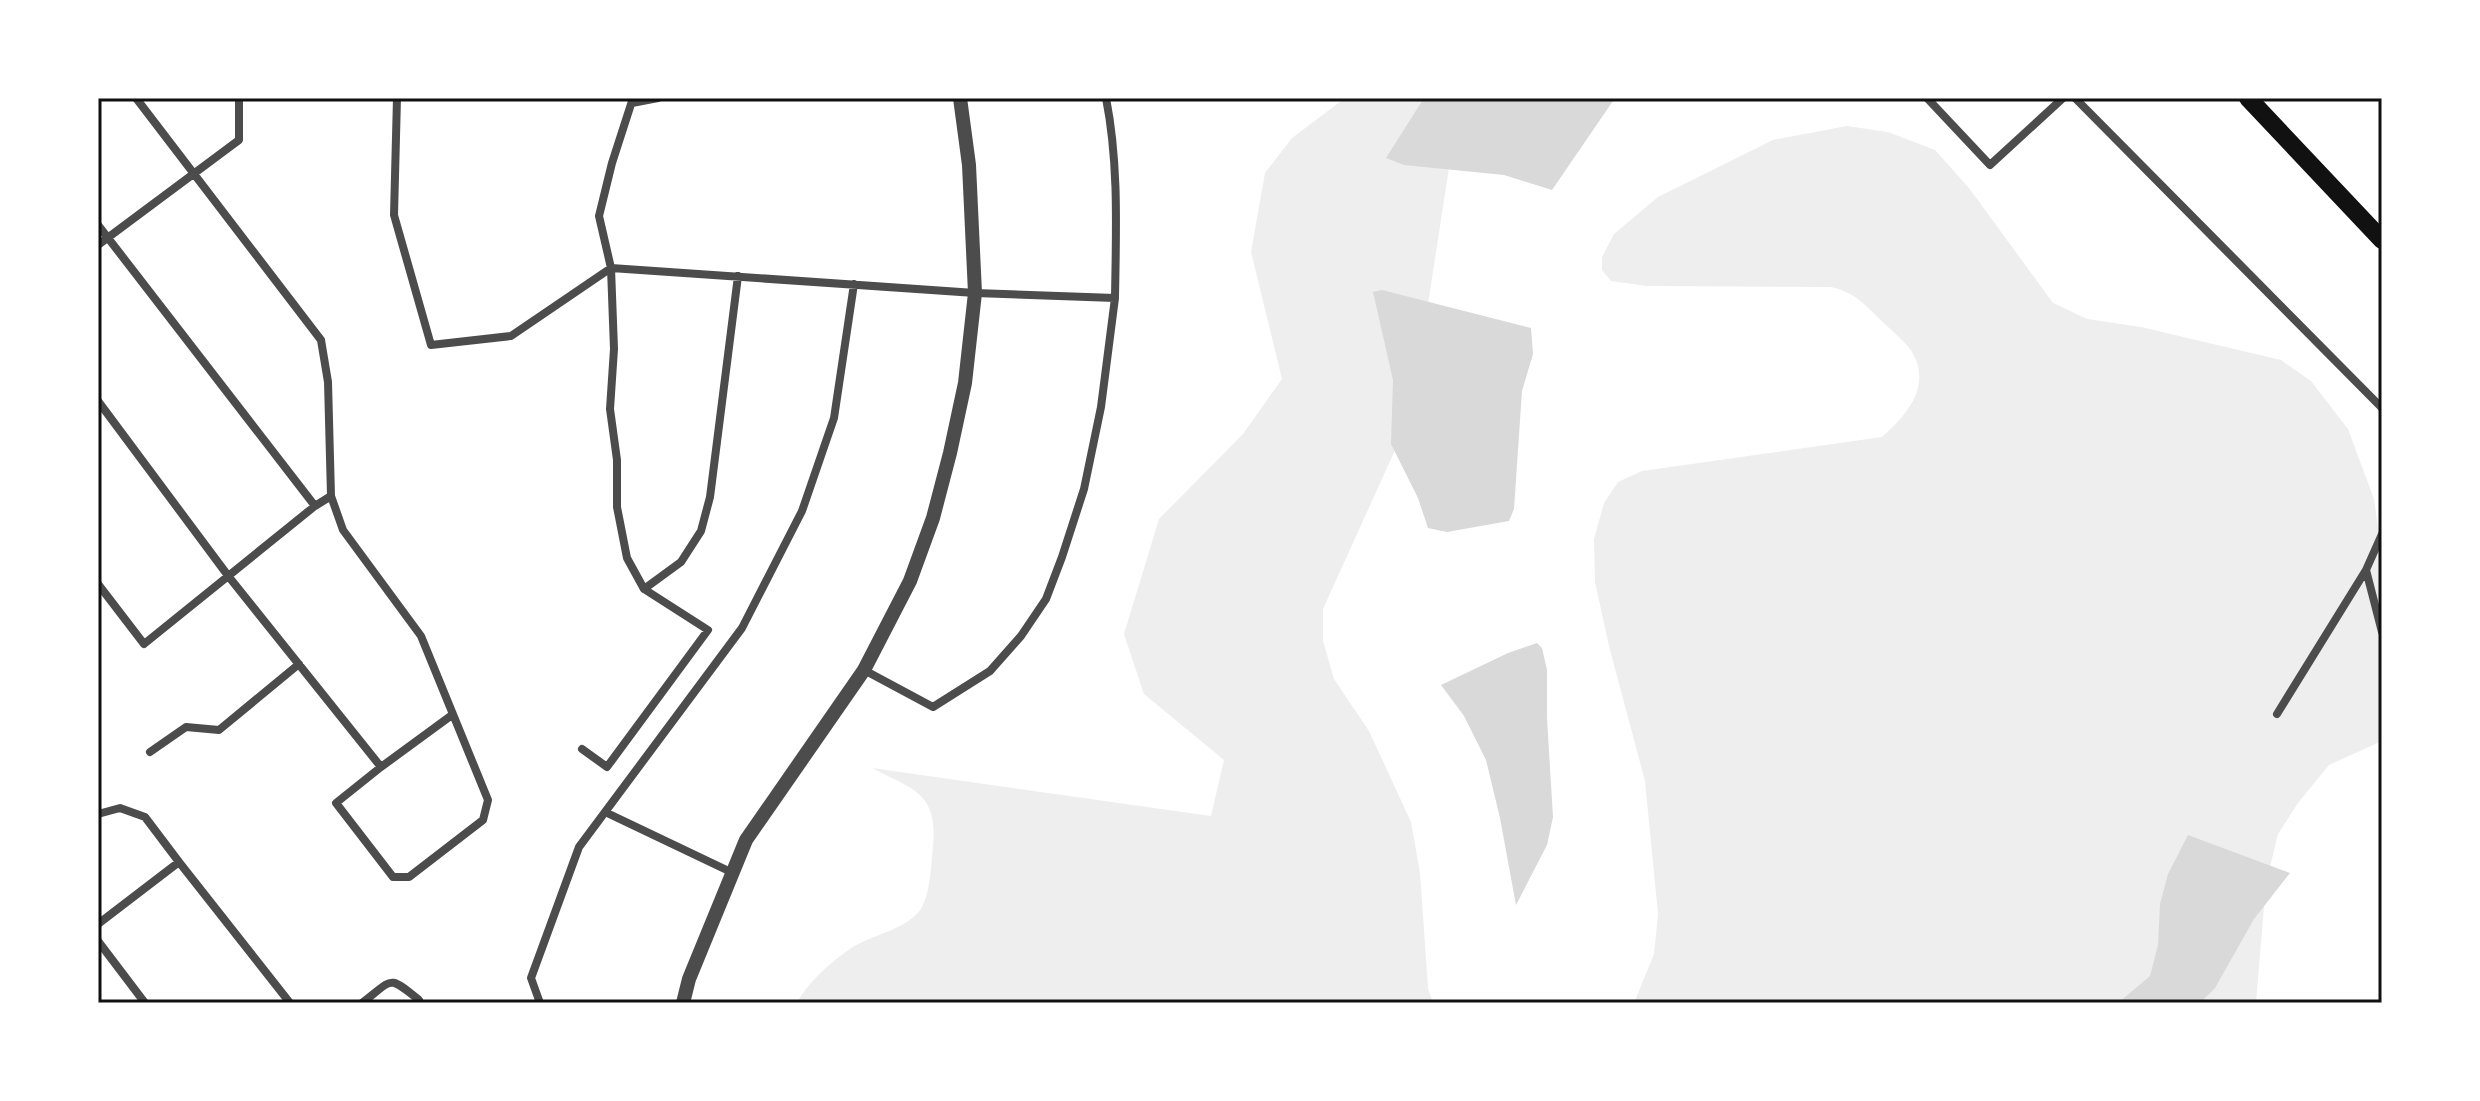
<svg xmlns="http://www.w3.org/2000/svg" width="2480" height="1101" viewBox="0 0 2480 1101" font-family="'IBM Plex Sans',sans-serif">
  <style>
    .green { fill: #eee }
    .water { fill: #d9d9d9 }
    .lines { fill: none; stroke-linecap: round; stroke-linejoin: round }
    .minor { stroke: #4c4c4c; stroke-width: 8 }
    .tertiary { stroke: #4c4c4c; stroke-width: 14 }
    .primary { stroke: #111; stroke-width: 18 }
    .neatline { fill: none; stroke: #111; stroke-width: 3 }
  </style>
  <rect width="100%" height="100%" fill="#fff"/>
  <path class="green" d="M1345 98H1448L1453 142 1413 401 1396 448 1323 609V641L1334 679 1369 731 1411 822 1420 873 1428 988 1433 1003H797C807 983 834 959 853 947 874 934 909 929 922 907 931 889 931 865 933 846 938 793 913 789 872 768L1211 816 1224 760 1144 694 1124 634 1159 519 1243 434 1282 379 1251 252 1265 173 1292 138Z
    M1847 126 1888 132 1935 150 1969 188 2053 303 2087 319 2141 327 2281 360 2311 381 2348 429 2374 499 2382 555V741L2329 765 2298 803 2278 834 2266 883 2256 1003H1634L1654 954 1658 914 1645 781 1609 646 1595 582 1594 539 1604 503 1618 482 1642 471 1882 437C1907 415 1932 386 1912 352 1906 342 1894 333 1886 325 1865 306 1859 294 1831 287L1647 286 1611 281 1602 270V257L1614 234 1658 197 1773 140Z"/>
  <path class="water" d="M1424 98H1615L1552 190 1504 175 1404 165 1386 158Z
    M1382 290 1531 328 1533 354 1522 391 1514 509 1509 521 1447 532 1428 528 1418 498 1391 444 1393 380 1373 292Z
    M1537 643 1542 648 1547 670V718L1553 817 1547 845 1516 905 1500 818 1486 760 1464 716 1441 685 1508 653Z
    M2188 835 2290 873 2254 919 2215 988 2200 1003H2118L2150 976 2158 945 2160 904 2168 874Z"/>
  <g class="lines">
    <path class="minor" d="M136 98 321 340 328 382 331 496 343 530 421 636 488 800 483 820 409 877H393L336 803 381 767 452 715
      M397 98 394 215 431 345 511 336 611 268 975 293 1115 298C1116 231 1119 164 1106 98
      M1927 98 1990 165 2063 98
      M2075 98 2382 408
      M632 103 658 98
      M98 225 315 506
      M98 245 239 140V98
      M98 401 229 577 381 767
      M2382 534 2366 570 2382 632
      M98 584 144 644 315 506 331 496
      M644 589 681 562 701 531 710 497 738 276
      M864 670 933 707 990 671 1021 636 1046 599 1062 557 1084 489 1101 407 1115 298
      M2277 714 2366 570
      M582 749 607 767 708 630 644 589 627 558 617 507V460L610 409 614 349 611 268 599 216 612 163 633 98
      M150 752 186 727 219 730 299 664
      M605 812 733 873
      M98 814 120 808 145 817 179 862
      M98 924 179 862 290 1003
      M98 941 145 1003
      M362 1003C394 979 387 974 419 1000
      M540 1003 531 978 579 847 742 628 802 511 834 418 854 284"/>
    <path class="tertiary" d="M683 1003 689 979 746 840 864 670 910 581 933 518 950 453 965 383 975 293 969 165 960 98"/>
    <path class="primary" d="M2248 98 2382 240"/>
  </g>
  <rect width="2480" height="1101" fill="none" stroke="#ffffff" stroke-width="200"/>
  <rect x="100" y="100" width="2280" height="901" class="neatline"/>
</svg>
